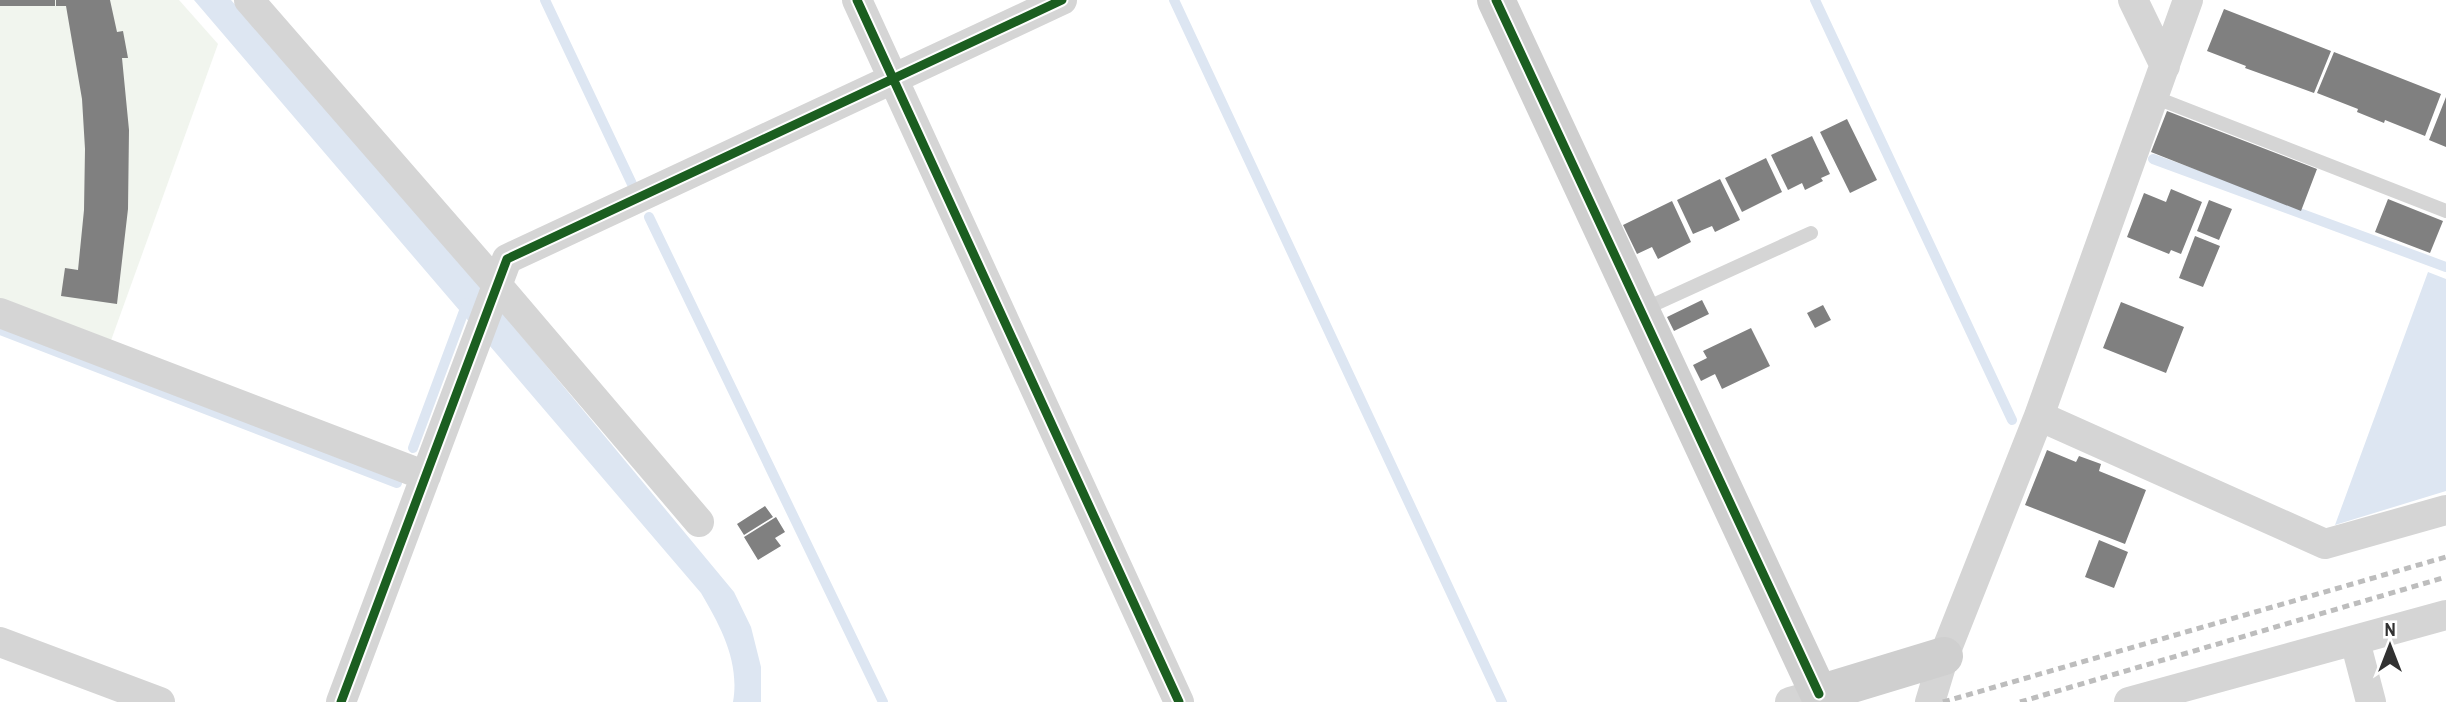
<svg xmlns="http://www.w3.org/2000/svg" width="2446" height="702" viewBox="0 0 2446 702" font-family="'Archivo Narrow',sans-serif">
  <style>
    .green { fill: #f1f5ee }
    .water { fill: #dde6f2 }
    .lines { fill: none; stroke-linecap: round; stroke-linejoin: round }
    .stream { stroke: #dde6f2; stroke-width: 10 }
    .building { fill: #808080 }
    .lane { stroke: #d5d5d5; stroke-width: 14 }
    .street { stroke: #d5d5d5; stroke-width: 30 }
    .secondary { stroke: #cfcfcf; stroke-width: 38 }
    .rail { stroke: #bdbdbd; stroke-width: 5; stroke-dasharray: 7 5; stroke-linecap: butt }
    .cycleway-casing { stroke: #fff; stroke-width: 13 }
    .cycleway { stroke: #1b5e20; stroke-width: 9 }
  </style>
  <rect width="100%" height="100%" fill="#fff"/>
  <path class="green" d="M0 0H179L218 44 109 346 0 303Z"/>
  <path class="water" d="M194 0H231L505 316 734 592 751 627 761 667V702H733C740 662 721 627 701 593Z
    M2428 272 2446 279V491L2335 525Z"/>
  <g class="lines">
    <path class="stream" d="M545 0 632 184
      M1174 0 1502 702
      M1815 0 2012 420
      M2153 159 2446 267
      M649 217 883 702
      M0 330 397 483
      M413 448 467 303"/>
  </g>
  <path class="building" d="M0 0H55V6H0Z
    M56 0H110L117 32 123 31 128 58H122L129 130 128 209 117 304 61 296 65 268 78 270 84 210 85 149 82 99 66 6H56Z
    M2224 9 2331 51 2314 93 2245 68 2246 66 2207 51Z
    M2334 52 2441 94 2425 136 2385 120 2384 123 2357 112 2358 109 2317 93Z
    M2446 97V147L2429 140Z
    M2167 111 2317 169 2301 211 2151 152Z
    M1847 119 1877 180 1850 193 1820 132Z
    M1812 136 1830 174 1821 178 1823 181 1805 190 1802 183 1788 190 1771 155Z
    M1766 158 1782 192 1742 212 1725 178Z
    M1720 179 1740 220 1715 232 1712 226 1693 234 1677 200Z
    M2171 189 2202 202 2181 254 2171 250 2169 254 2127 237 2144 193 2166 202Z
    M2388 199 2443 221 2430 253 2375 232Z
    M2209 200 2232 209 2219 240 2197 231Z
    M1672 201 1691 242 1658 259 1652 247 1637 254 1623 225Z
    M2195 236 2220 246 2203 287 2179 278Z
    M1702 300 1709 314 1674 331 1667 317Z
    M2121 302 2184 327 2166 373 2103 348Z
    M1823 305 1831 320 1815 328 1807 313Z
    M1751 328 1770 366 1722 389 1715 374 1701 381 1693 365 1707 358 1703 351Z
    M2047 450 2076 462 2079 456 2101 464 2099 471 2146 490 2125 544 2025 505Z
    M765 506 773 517 744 535 737 524Z
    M776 517 785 532 775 538 781 546 758 560 744 537Z
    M2099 540 2128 552 2114 588 2085 577Z"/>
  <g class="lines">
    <path class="lane" d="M2154 97 2446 211
      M1642 310 1811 233"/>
    <path class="street" d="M249 0 498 286 699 522
      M857 0 1179 702
      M2133 0 2165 66
      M0 313 426 476
      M2039 416 2325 544 2446 510
      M2355 641 2371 702
      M0 642 160 702
      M341 702 507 259 1062 0
      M1790 702 1819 694
      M1930 702 1944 656 2039 416 2188 0
      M2129 702 2446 615"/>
    <path class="secondary" d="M1496 0 1819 694 1944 656"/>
    <path class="rail" d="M1943 702 2446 557
      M2020 702 2446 577"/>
    <g class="cycleway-casing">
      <path id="cycleway" d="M857 0 1179 702
        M1496 0 1819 694
        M341 702 507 259 1062 0"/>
    </g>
    <use href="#cycleway" class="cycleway"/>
  </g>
  <g transform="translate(2390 646)" stroke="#ffffff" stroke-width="5" paint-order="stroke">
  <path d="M0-5L12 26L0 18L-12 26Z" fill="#313131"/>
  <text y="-10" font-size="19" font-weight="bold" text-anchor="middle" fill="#313131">N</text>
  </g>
</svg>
